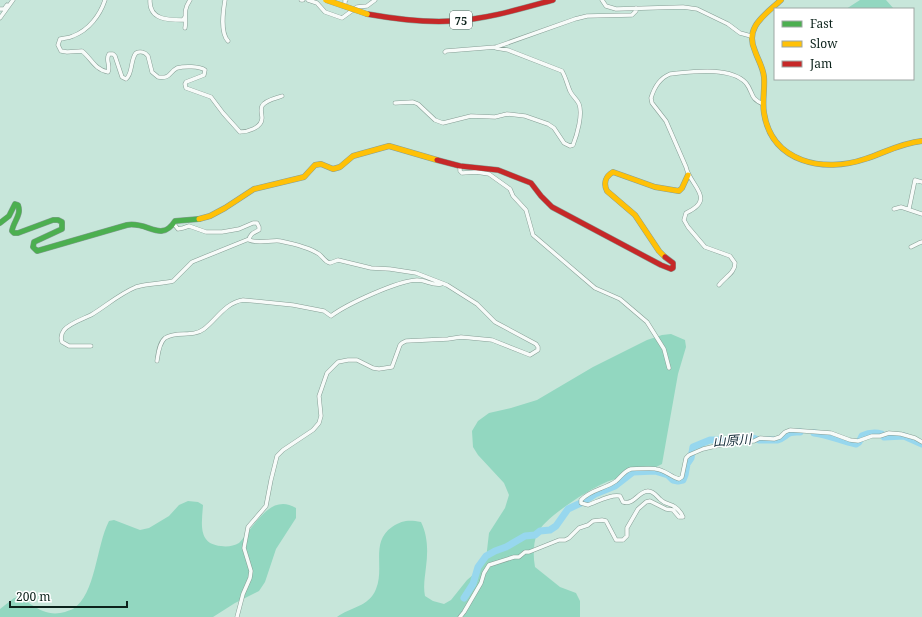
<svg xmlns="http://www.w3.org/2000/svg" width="922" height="617" viewBox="0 0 922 617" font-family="'Noto Serif','Noto Sans JP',serif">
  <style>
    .green { fill: #92d7c0 }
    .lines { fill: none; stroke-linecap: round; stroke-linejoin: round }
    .river { stroke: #97d7ee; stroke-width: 7 }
    .street-casing { stroke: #869e95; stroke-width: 4.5 }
    .fast-casing { stroke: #869e95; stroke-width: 6 }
    .slow-casing { stroke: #869e95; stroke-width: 6 }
    .jam-casing { stroke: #869e95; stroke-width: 6 }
    .street { stroke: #f7fbf9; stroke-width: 3.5 }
    .fast { stroke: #4caf50; stroke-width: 5 }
    .slow { stroke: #ffc107; stroke-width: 5 }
    .jam { stroke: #c62828; stroke-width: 5 }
    .slow-bridge-casing { stroke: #869e95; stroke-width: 6; stroke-linecap: butt }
    .slow-bridge { stroke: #ffc107; stroke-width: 5.5 }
    .labels { text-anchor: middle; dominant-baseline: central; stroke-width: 3; stroke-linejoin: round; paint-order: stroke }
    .shield { fill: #fff; stroke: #55645f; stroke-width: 1 }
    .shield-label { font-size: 11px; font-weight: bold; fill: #0c221b }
    .water-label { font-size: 13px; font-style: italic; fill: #172f3b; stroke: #fff }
  </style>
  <rect width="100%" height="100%" fill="#c7e6da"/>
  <path class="green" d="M860 0H886L894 9H846Z
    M671 334 685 340 686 347 678 374 662 464C647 473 628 475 612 480 595 485 543 518 537 534 533 544 533 556 535 567L560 587 576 593 580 601V617H337C350 607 369 607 376 589 385 568 370 542 392 527 403 520 409 520 421 522 428 536 428 552 426 567 425 577 423 586 425 596L433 601 444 604 451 600 467 580 480 569 486 559 489 533 505 508 509 495 504 483 478 455 473 447 472 431 478 421 489 413 511 408 537 400 593 367 647 340 662 335Z
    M188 501 198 502 203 505C202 522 197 544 221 546 227 547 234 546 239 543 242 540 245 536 247 533 260 517 274 495 296 508V518L276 549 265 582 259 591 235 603 213 617H0V609L14 598 20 597C27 601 35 608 43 611 50 614 58 614 65 612 67 611 71 610 73 609 96 594 96 546 109 521L114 520 140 530 149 528 169 516 179 505Z"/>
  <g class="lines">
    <path class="river" d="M814 433C830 435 841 441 856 444L859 442 862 436C868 433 875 432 882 434L884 437 904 436 922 444
      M464 598 473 584 478 567 486 556 495 551 506 547 525 536 535 535 540 531 550 530 556 526 568 509 583 502 595 494 615 486 633 472 655 471 668 475 673 480 678 481 683 480 685 475 687 464 691 458 693 447 710 440H718L730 441 753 438 759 440H777C788 437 785 431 800 432"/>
    <g class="street-casing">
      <path id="street" d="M105 0C100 15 89 30 73 36 69 38 65 38 60 39L58 45 61 51 67 52 82 51C91 58 95 70 108 72 111 66 105 60 109 54H113L115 56 122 77 126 79C133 74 130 60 136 53 140 51 145 52 148 56L152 72 158 77C171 79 169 72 177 68 184 66 200 66 205 70L204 75 186 82 185 84 186 88 211 97 223 113 240 132C247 132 262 128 262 118 262 114 260 110 262 106 265 100 277 98 282 96
        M150 0C149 20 168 20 183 20L185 17
        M225 0C223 12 220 32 228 41
        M301 0H303
        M308 0 317 3 325 12 342 18 357 7 367 6 375 0
        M602 0 606 6 616 9 683 7 697 9 728 24 740 33 751 36
        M345 3V0H346
        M0 9H4L7 5
        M0 18 13 0
        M185 28C187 17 182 12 190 0
        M445 52 446 51 496 47 575 19 587 16 632 15 636 11V8
        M395 103 413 102 418 104 435 120 443 123 471 116 495 117 507 114 525 116 548 124 554 128 564 143 570 146 573 145C577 135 583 114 579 104 577 99 572 96 570 91 567 84 566 78 562 71L508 50 496 48V47
        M460 166V171L462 173 476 172 489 174 510 189 513 196 526 210 533 235 595 288 620 299 647 322 664 349 669 368
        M894 209 901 207 922 214
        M909 209 915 180 922 182
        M174 224 178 229 183 228 189 226 206 232H222L239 229 253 223H257L259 227V230C253 233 250 234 249 240 257 244 271 240 280 241 290 243 310 248 319 254 323 257 325 262 330 263L338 260 371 268 390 269 416 273 447 285 477 304 495 322 536 344 538 347V350L530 355 492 340 461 337 448 339 406 341 402 343 400 345 392 367 379 369 373 368 357 360H348L338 362 327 373 319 396 321 416 319 423 313 430 283 450 277 456 271 480 266 506 248 527 244 548 251 571 250 578 243 594 237 617
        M911 247 919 243 922 242
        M719 285C725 277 735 273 735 263L730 256 705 247 688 227 684 220 686 213C717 199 690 186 686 167L666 121 652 103 651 98C654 88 660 78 670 74 691 72 730 66 746 83 754 93 749 98 763 104
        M91 346H69L62 342C60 337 61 334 64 330 70 323 83 319 91 315 106 306 119 294 136 287 149 283 161 284 173 281L192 262 249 239
        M157 361C158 354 159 343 165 338 177 330 192 338 204 329 217 319 225 303 243 300L293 305 324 311 331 316C347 304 397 281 417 280 426 280 433 286 441 284
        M460 617 464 612 481 583 484 573 489 565 514 557H519L525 552H529L559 540H565L569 538 579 528 588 525 593 521 602 520 606 521 616 540H623L627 536V528L638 509 646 502 650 501 666 509 673 510 679 517H683C682 514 679 510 675 507 671 504 665 504 661 500 657 497 654 491 648 491 637 492 635 505 623 502L620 496C610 494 597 502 588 505L581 503V500C591 489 605 489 616 481 621 477 624 471 631 469 635 469 653 468 656 469 665 470 671 477 679 479L682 477 686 458 689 455 703 449 733 442 754 441 760 438 774 439 780 437 785 432 790 430 831 433 850 440 858 441 872 436H880L889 433 901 434 915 438 922 442"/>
    </g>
    <g class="fast-casing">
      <path id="fast" d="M0 223 9 216 15 204 18 205C22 215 13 222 12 231L14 233H18L53 220H58L62 222V229L34 242 33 247 37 251 127 225C148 221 161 243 175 221L199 219"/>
    </g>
    <g class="slow-casing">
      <path id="slow" d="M781 0C765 15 744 27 755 51 758 60 763 67 764 77 765 89 762 101 764 113 772 163 824 173 865 159 884 153 901 143 922 141
        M199 219 210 216 225 208 254 189 304 177 315 165 321 164 333 169 340 167 353 156 389 146 437 160
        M665 257 659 251 635 215 607 191C603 183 606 176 613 172L655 187 679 191 682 188 688 175"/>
    </g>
    <g class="jam-casing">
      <path id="jam" d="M367 14C395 19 424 23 453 21 487 19 520 9 553 0
        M437 160 460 166 498 170 531 183 541 196 552 207 661 265 671 269 673 268V263L665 257"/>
    </g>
    <use href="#street" class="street"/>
    <use href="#fast" class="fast"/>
    <use href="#slow" class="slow"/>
    <use href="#jam" class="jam"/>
    <g class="slow-bridge-casing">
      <path id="slow-bridge" d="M326 0 367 14"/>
    </g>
    <use href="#slow-bridge" class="slow-bridge"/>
  </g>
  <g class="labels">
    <rect class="shield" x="450" y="11" width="22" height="18" rx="3"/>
    <g class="shield-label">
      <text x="461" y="20">75</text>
    </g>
    <g class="water-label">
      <text transform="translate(732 440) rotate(-4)">山原川</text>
    </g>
  </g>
  <rect x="774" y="8" width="140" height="72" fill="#ffffff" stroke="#9ea7a4"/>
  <rect x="782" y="21" width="20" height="6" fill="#4caf50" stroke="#9ea7a4"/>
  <text x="810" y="28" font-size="12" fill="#0c221b">Fast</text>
  <rect x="782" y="41" width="20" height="6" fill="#ffc107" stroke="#9ea7a4"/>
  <text x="810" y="48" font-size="12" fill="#0c221b">Slow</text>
  <rect x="782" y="61" width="20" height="6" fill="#c62828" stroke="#9ea7a4"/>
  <text x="810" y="68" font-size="12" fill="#0c221b">Jam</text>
  <path d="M10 601v6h117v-6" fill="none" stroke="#0c221b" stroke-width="2"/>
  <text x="16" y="601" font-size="12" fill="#0c221b" stroke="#ffffff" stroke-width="3" paint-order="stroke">200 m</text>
</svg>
